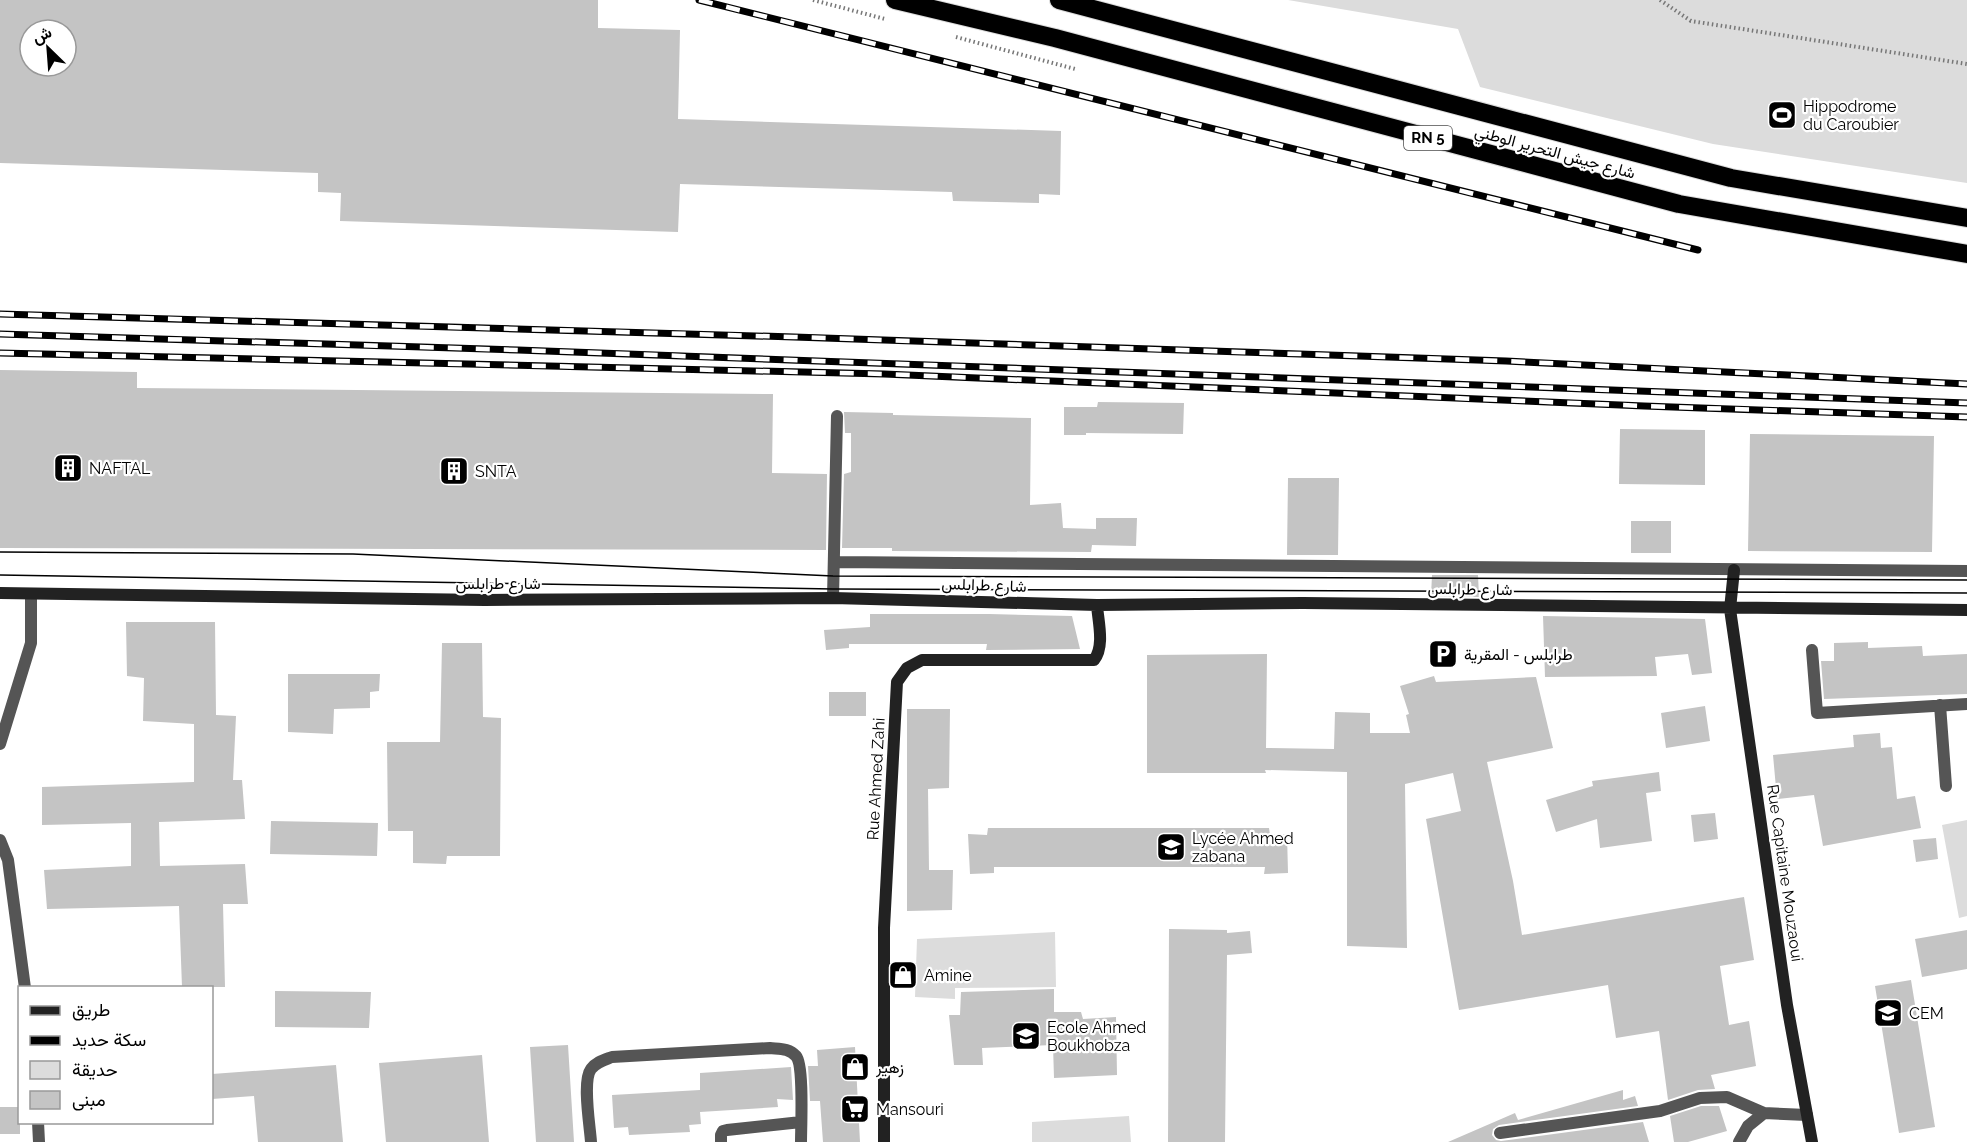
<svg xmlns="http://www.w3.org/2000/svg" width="1967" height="1142" viewBox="0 0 1967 1142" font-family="Raleway,Vazirmatn,sans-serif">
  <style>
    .green { fill: #dcdcdc }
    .building { fill: #c4c4c4; fill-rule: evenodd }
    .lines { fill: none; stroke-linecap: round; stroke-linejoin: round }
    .highway-casing { stroke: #dbdbdb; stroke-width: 20 }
    .path { stroke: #777; stroke-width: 4; stroke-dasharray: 1.5 3; stroke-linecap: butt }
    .lane { stroke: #555; stroke-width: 12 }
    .street { stroke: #555; stroke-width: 12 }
    .secondary { stroke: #222; stroke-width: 12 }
    .highway { stroke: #000; stroke-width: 18 }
    .tram { stroke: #000; stroke-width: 1.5 }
    .rail-casing { stroke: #000; stroke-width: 7 }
    .rail { stroke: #fff; stroke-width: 4.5; stroke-dasharray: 14; stroke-linecap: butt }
    .labels { text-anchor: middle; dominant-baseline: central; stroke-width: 4.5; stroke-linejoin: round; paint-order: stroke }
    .shield { fill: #fff; stroke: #4c4c4c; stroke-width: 1.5 }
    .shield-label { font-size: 15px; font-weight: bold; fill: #000 }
    .poi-label { font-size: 16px; fill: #000; stroke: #fff; text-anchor: start }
    .street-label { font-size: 16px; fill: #000; stroke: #fff }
  </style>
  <rect width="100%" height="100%" fill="#fff"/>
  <path class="green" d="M1288 0H1967V183L1713 144 1480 87 1458 29Z
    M1967 820V916L1959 918 1942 825Z
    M1055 932 1056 987 955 988V999L915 997 917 939Z
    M1129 1116 1131 1142H1032V1122Z"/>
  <path class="building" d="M0 0H598V28L680 30 678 119 1061 131 1060 195 1039 194V203L953 201 952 192 680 184 678 232 340 221 341 193 318 192V173L0 163ZM30 30H66V66H30Z
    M0 370 137 372V388L773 394 772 473 827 474 826 550 0 548Z
    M1098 402 1184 403 1183 434 1086 433V435H1064V407H1097Z
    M844 412 893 413V415L1031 418 1030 505 1061 503 1063 528 1096 529V518H1137L1136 546 1092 545 1091 552 892 551V548H842L844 474 851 472V433H845Z
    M1620 429 1705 430V485L1619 484Z
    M1750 434 1934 436 1932 552 1748 551Z
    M1288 478H1339L1338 555H1287Z
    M1631 521H1671V553H1631Z
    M1432 575H1478L1479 597 1431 596Z
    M870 614H989L1072 616 1080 649 986 650 987 644H849V648L826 650 824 630 870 627Z
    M1543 616 1705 619 1712 673 1692 675 1688 654 1655 657 1657 676 1545 677Z
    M126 622H215L216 715 236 716 233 780H242L245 819 159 822 160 866 245 864 248 904H223L225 987H182L179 906 47 909 44 870 131 866V823L42 825V787L194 782V724L143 721 144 678 127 676Z
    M1868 642V648L1922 646 1923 656 1967 654V694L1824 699 1821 661H1834V643Z
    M442 643H482L483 717 501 718 500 856H447L446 864 413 863V831H388L387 742H440Z
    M1267 654 1266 748 1334 749 1335 712 1370 713V733H1410L1406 715 1409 714 1400 686 1434 676 1436 682 1536 677 1553 748 1487 762 1513 881 1522 935 1744 897 1754 960 1720 966 1729 1025 1749 1021 1756 1066 1711 1075 1715 1089 1698 1090 1668 1100 1659 1031 1616 1038 1608 985 1459 1010 1426 819 1461 811 1453 773 1405 784 1407 948 1347 946V772L1265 770 1266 773H1147V655Z
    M288 674H380L379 691 370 692V708L334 709 333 734 288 732Z
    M829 692H866V716H829Z
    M1705 706 1710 741 1666 748 1661 713Z
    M907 709H950L949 788 928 789 929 870H953L952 910 907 911Z
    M1880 733 1881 748 1892 747 1897 799 1915 796 1921 828 1823 846 1814 795 1777 799 1773 755 1854 747 1853 735Z
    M1659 772 1661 791 1646 793 1652 841 1600 848 1597 819 1556 832 1546 800 1593 786 1592 781Z
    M1715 813 1718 839 1694 842 1691 815Z
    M271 821 378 823 377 856 270 854Z
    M988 828H1269L1270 835 1287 834 1288 873 1264 874 1265 867H994V873L970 874 968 834 987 835Z
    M1936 838 1938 859 1916 862 1913 840Z
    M1169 929 1227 930V933L1250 931 1252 953 1227 955 1225 1142H1168Z
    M1967 930V969L1922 977 1915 939Z
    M1911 980 1935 1127 1899 1133 1875 986Z
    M1054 989V1012H1081L1083 1019 1116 1017 1117 1075 1054 1078 1053 1045 982 1048 983 1065H954L949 1015H960L961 992Z
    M275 991 371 992 369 1028 275 1027Z
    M568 1045 574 1142H536L530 1047Z
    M855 1047 860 1142H823L820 1101H810L808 1066H818L817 1050Z
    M482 1055 489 1142H386L379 1063Z
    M336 1065 343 1142H258L254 1096 212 1099V1074Z
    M791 1067 793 1100 777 1099 778 1107 700 1112 701 1124 689 1125 690 1132 629 1135 628 1127 614 1128 612 1095 700 1090V1073Z
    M1623 1090V1100L1635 1096 1638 1106 1499 1125 1493 1129 1492 1135 1496 1140 1501 1141 1643 1122 1649 1142H1448L1515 1113 1518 1120Z
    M1701 1106H1719L1727 1131 1688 1142H1674L1670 1116Z
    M0 1107H20V1134H0Z"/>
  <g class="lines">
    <g class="highway-casing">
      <path id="highway" d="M895 0 1055 38 1679 204 1967 254
        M1059 0 1731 178 1967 218"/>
    </g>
    <path class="path" d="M813 0 885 19
      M1660 0 1691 21 1967 64
      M956 37 1075 69"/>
    <path class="lane" d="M1812 650 1817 713 1967 704
      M1940 705 1946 786
      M0 744 31 643V594
      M0 840 8 860 25 988
      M38 1122 39 1142
      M1500 1133 1660 1111 1700 1098 1727 1097 1764 1113 1807 1115
      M1739 1142 1748 1126 1764 1113"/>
    <path class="street" d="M834 562 1967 571
      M833 598 837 416
      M591 1142C590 1126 582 1081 591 1069 596 1062 604 1060 612 1057L770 1048C780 1049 789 1048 796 1056 804 1065 801 1127 801 1142
      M721 1142V1135L723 1131 727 1130 801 1122"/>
    <path class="secondary" d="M1734 570 1730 609 1787 1005 1812 1142
      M0 593 485 600 833 598 1097 605 1303 603 1967 610
      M884 1142V928L897 682 907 668 922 660H1094C1105 646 1098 621 1097 605"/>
    <use href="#highway" class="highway"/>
    <path class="tram" d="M0 552 353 554 833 576 1967 580
      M0 575 833 589 1967 593"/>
    <g class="rail-casing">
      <path id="rail" d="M699 0 1698 250
        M0 314 794 337 1506 361 1967 384
        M0 334 518 350 1967 403
        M0 353 884 374 1644 406 1967 417"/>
    </g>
    <use href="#rail" class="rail"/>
  </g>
  <defs>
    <g id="stadium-square" transform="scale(1.5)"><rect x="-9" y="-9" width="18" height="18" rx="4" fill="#000" stroke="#fff"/><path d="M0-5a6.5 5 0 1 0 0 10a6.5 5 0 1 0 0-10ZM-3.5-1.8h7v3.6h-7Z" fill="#fff"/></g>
    <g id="building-square" transform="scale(1.5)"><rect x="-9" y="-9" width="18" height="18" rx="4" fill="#000" stroke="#fff"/><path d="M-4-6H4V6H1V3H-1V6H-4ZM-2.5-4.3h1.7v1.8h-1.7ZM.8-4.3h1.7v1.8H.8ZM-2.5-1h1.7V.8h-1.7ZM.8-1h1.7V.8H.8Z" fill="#fff"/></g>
    <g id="parking-square" transform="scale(1.5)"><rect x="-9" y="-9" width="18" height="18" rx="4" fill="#000" stroke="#fff"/><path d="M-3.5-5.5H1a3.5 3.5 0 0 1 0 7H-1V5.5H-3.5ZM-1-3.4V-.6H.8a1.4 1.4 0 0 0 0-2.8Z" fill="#fff"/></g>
    <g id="school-square" transform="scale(1.5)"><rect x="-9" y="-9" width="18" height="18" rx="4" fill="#000" stroke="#fff"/><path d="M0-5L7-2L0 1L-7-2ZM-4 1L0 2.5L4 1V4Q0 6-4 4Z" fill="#fff"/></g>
    <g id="shop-square" transform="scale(1.5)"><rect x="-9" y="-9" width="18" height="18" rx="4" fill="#000" stroke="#fff"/><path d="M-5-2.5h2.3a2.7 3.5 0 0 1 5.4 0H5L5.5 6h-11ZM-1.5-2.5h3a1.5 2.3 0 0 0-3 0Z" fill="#fff"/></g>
    <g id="supermarket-square" transform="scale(1.5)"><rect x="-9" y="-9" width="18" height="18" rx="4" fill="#000" stroke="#fff"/><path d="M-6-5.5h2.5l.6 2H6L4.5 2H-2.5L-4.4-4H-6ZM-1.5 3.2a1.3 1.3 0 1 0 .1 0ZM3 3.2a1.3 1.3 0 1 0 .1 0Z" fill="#fff"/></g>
  </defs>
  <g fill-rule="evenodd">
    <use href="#stadium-square" x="1782" y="115"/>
    <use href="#building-square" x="68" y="468"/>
    <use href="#building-square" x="454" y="471"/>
    <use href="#parking-square" x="1443" y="654"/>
    <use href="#school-square" x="1171" y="847"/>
    <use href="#shop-square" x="903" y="975"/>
    <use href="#school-square" x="1888" y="1013"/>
    <use href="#school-square" x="1026" y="1036"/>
    <use href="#shop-square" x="855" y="1067"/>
    <use href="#supermarket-square" x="855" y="1109"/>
  </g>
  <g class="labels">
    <rect class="shield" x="1404" y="126" width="48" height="24" rx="4.5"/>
    <g class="shield-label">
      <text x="1428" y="138">RN 5</text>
    </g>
    <g class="poi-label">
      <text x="1803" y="106">Hippodrome<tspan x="1803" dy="18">du Caroubier</tspan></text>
      <text x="89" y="468">NAFTAL</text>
      <text x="475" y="471">SNTA</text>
      <text x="1464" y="654">طرابلس - المقرية</text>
      <text x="1192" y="838">Lycée Ahmed<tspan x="1192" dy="18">zabana</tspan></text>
      <text x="924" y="975">Amine</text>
      <text x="1909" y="1013">CEM</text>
      <text x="1047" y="1027">Ecole Ahmed<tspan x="1047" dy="18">Boukhobza</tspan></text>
      <text x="876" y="1067">زهير</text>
      <text x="876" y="1109">Mansouri</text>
    </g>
    <g class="street-label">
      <text transform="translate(1555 152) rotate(15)">شارع جيش التحرير الوطني</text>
      <text x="498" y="583">شارع طرابلس</text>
      <text transform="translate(984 585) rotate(2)">شارع طرابلس</text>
      <text transform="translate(1470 589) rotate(1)">شارع طرابلس</text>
      <text transform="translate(876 779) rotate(-87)">Rue Ahmed Zahi</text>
      <text transform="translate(1785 873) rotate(82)">Rue Capitaine Mouzaoui</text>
    </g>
  </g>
  <rect x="18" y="986" width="195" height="138" fill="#ffffff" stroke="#999999" stroke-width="1.5"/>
  <rect x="30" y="1006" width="30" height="9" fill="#222222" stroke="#999999" stroke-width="1.5"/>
  <text x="72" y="1016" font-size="18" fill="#000000">طريق</text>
  <rect x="30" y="1036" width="30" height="9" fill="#000000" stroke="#999999" stroke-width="1.5"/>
  <text x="72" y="1046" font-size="18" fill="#000000">سكة حديد</text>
  <rect x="30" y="1061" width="30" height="18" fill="#dcdcdc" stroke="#999999" stroke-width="1.5"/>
  <text x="72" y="1076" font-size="18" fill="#000000">حديقة</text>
  <rect x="30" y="1091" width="30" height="18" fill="#c4c4c4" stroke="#999999" stroke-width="1.5"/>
  <text x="72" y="1106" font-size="18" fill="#000000">مبنى</text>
  <g transform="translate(48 48) rotate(335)"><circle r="28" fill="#ffffff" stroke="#999999" stroke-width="1.5"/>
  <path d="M0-4.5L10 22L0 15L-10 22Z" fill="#000000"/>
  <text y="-9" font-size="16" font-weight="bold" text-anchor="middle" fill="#000000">ش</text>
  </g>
</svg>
